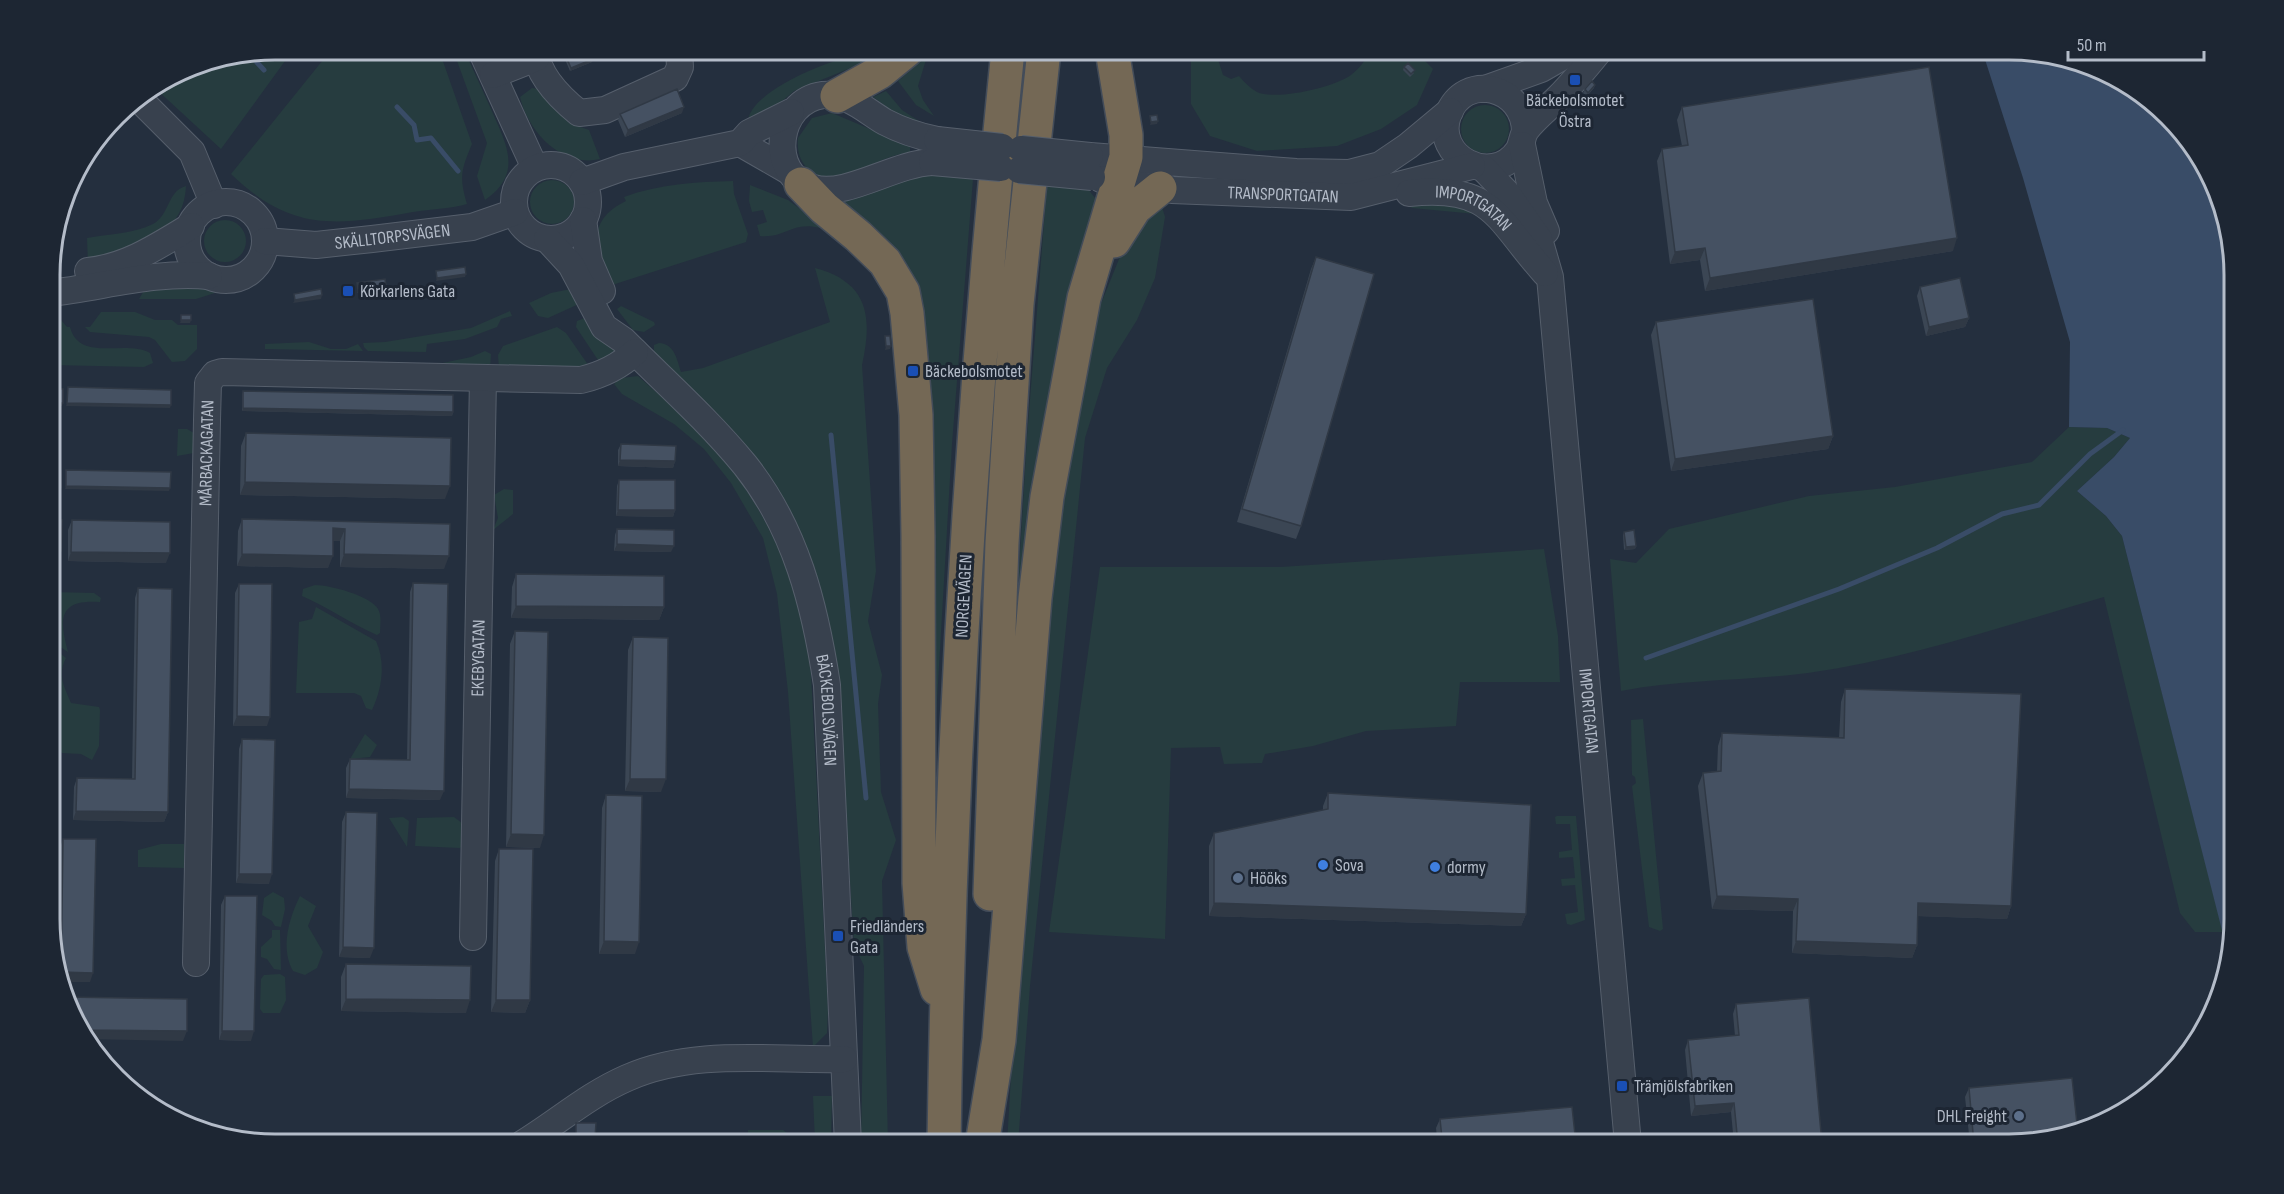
<svg xmlns="http://www.w3.org/2000/svg" width="2284" height="1194" viewBox="0 0 2284 1194" font-family="'Sofia Sans Condensed',sans-serif">
  <style>
    .green { fill: #263c3f }
    .water { fill: #394c67 }
    .lines { fill: none; stroke-linecap: round; stroke-linejoin: round }
    .stream { stroke: #394c67; stroke-width: 5 }
    .minor-casing { stroke: #565f6c; stroke-width: 28 }
    .highway-casing { stroke: #434c59; stroke-width: 36 }
    .minor { stroke: #38414e; stroke-width: 26 }
    .highway { stroke: #746855; stroke-width: 33 }
    .minor-bridge-casing { stroke: #565f6c; stroke-width: 28; stroke-linecap: butt }
    .minor-bridge { stroke: #38414e; stroke-width: 26 }
    .wall { fill: #3b4654 }
    .shaded-wall { fill: #303945 }
    .building { fill: #455162; stroke: #303945; stroke-width: 1.5 }
    .transit-dot { fill: #1a4fb4; stroke: #1d2633; stroke-width: 2 }
    .shop-dot { fill: #3f7fe0; stroke: #1d2633; stroke-width: 2 }
    .service-dot { fill: #5c6f8a; stroke: #1d2633; stroke-width: 2 }
    .labels { text-anchor: middle; dominant-baseline: central; stroke-width: 6; stroke-linejoin: round; paint-order: stroke }
    .poi-label { font-size: 18px; fill: #b4bcc9; stroke: #1d2633; text-anchor: start }
    .street-label { font-size: 18px; fill: #b4bcc9; stroke: #1d2633 }
    .rim { fill: none; stroke: #b4bcc9; stroke-width: 3 }
  </style>
  <rect width="100%" height="100%" fill="#242f3e"/>
  <path class="green" d="M275 50H293L221 149 155 88 189 67Z
    M331 50H439L472 144C461 170 459 177 467 204 449 209 431 209 413 212 335 226 291 232 231 174Z
    M453 50H464C473 69 482 89 491 109 506 144 524 173 485 200L477 176 487 143Z
    M926 50H929L918 86 923 100 934 116 916 105 898 81 914 67Z
    M1191 50H1215L1223 75 1231 79 1239 76C1244 82 1250 88 1257 92 1276 101 1335 87 1351 75 1360 68 1366 59 1372 50H1414L1433 69 1417 105 1381 129 1337 146 1257 151 1210 136 1191 104Z
    M851 57 862 59 863 63 794 91 774 108 748 122C748 93 826 61 851 57Z
    M532 88 538 89 569 123 589 130 600 159C562 168 528 132 520 97Z
    M886 91 902 110 925 125 895 113 873 97Z
    M1461 129a24 24 0 1 1 48 0a24 24 0 1 1-48 0Z
    M832 113 910 146V153C879 153 834 195 808 169 799 160 797 150 798 138L812 118Z
    M926 173 973 179 952 444 935 735 932 436 930 380 920 299 838 202 888 182Z
    M530 202a22 22 0 1 1 44 0a22 22 0 1 1-44 0Z
    M733 181 734 194 748 234 746 242 612 285C591 253 587 219 626 201L624 197C659 184 696 182 733 181Z
    M750 185 788 200 831 232C793 216 789 239 760 236L757 225 767 222 763 210 752 212 749 201Z
    M1047 185 1087 188 1100 204 1014 652 1027 437Z
    M186 186C184 240 129 249 88 265L87 238C107 234 134 234 153 224 170 215 167 191 186 186Z
    M1446 198 1476 214 1412 208 1406 204Z
    M1162 207 1165 217 1155 278 1137 320 1107 368 1085 438 1030 986 1018 1144H1007L1014 1024 1053 552 1100 306 1134 222Z
    M204 241a21 21 0 1 1 42 0a21 21 0 1 1-42 0Z
    M815 268C868 282 873 316 862 365L876 571 868 621 882 675 878 704 881 792 896 840 882 881 888 1144H861L864 966 854 945 837 679C828 582 791 489 722 419 707 405 660 367 654 351V345L659 343C675 344 677 360 681 372L703 368 830 322Z
    M194 281 218 292 196 299H139L148 284Z
    M571 289 581 303 548 318 538 316 529 303 551 293Z
    M621 306 654 322 655 325 644 332 633 330 617 309Z
    M510 311 512 316 501 319 497 327 465 339 427 344 426 352 368 351 364 347 363 343 385 342 471 328Z
    M101 312H135L155 320H172L178 325H197V349L185 361 172 362 155 340 149 337 90 332 85 327H90Z
    M50 314H56L67 327H70C79 363 126 339 150 353L153 363 144 367 50 365Z
    M590 316 614 350V355L602 366 576 327 577 321Z
    M557 327 566 333 591 369H499L498 355 503 346Z
    M309 342 331 349H346L358 344 363 351 265 349V344Z
    M485 351 491 354 490 369 242 360 438 364 471 357Z
    M638 376C665 400 694 424 718 452 771 515 803 592 811 673L828 1010 827 1033 813 1047 788 692 777 594 763 538 731 483 704 449 674 424 622 394 614 384 621 378Z
    M2069 427 2107 428 2130 438 2114 457 2077 491 2106 516 2122 536 2223 932H2195L2180 913 2104 597C2007 625 1908 659 1808 673 1746 681 1683 679 1621 691L1610 559 1636 563 1669 529 1809 496 1895 487 2032 462Z
    M178 429H187L194 433V453L177 456Z
    M504 489 513 490V514L493 530 498 518 494 495Z
    M1544 549 1558 636 1560 682H1460L1456 726 1366 731 1313 746 1265 754 1262 763 1224 764 1220 747 1171 748 1165 939 1049 932 1100 567H1281Z
    M315 585C330 585 371 596 378 609 382 616 380 625 380 633L377 635C351 624 328 607 302 596L303 589Z
    M51 592 94 593 101 598 100 602C58 599 59 619 68 652L51 641Z
    M316 607 376 641C386 663 382 689 372 710L366 708 361 696 354 693H296L299 622 312 619Z
    M51 646 66 658C57 675 64 686 71 703L99 707 100 710 99 746 92 760 81 754 62 753 51 743Z
    M1643 719 1663 929 1660 931 1649 927 1632 786 1636 783 1635 777 1632 775 1631 720Z
    M365 734 377 745 370 757 350 759Z
    M1557 816H1576L1585 920 1571 925 1567 924 1565 914 1578 912 1575 885 1562 886 1561 879 1575 878 1573 857 1559 858V852L1572 850 1570 824H1556L1555 817Z
    M403 817 409 821 407 847 389 818Z
    M454 817 462 823 463 845 460 848 415 846 417 818Z
    M161 844H184L185 868 138 867V850Z
    M273 892 284 898 285 909 281 927 275 926 272 921 262 915 264 898Z
    M300 896 316 906 308 926 323 952 317 968 305 975 293 971C280 948 289 918 300 896Z
    M272 930H280L281 970 274 969 267 959 261 957V947L272 937Z
    M264 975 280 974 285 977 286 1000 280 1013H263L260 1009 261 979Z
    M813 1096H832L831 1142H815Z
    M748 1130H783L802 1144H748Z"/>
  <path class="water" d="M1982 50H2009L2109 73 2158 106 2196 149 2233 246 2234 920 2227 950 2122 536 2106 516 2077 491 2114 457 2130 438 2107 428 2069 427 2070 342 2023 178Z"/>
  <g class="lines">
    <path class="stream" d="M250 55 264 70
      M397 107 414 125 417 140 431 138 458 171
      M831 435 866 798
      M1646 658 1839 589 1937 548 2002 514 2039 505 2090 454 2123 430"/>
    <g class="minor-casing">
      <g id="minor">
        <path d="M481 50 535 168"/>
        <path d="M535 50C538 76 559 97 579 113L605 110 675 78 680 67 679 50"/>
        <path d="M493 75 536 58"/>
        <path d="M1485 89 1541 69 1574 50"/>
        <path d="M138 98 192 152 214 205"/>
        <path d="M1525 132C1525 86 1464 71 1448 115 1433 157 1492 188 1518 151 1522 145 1522 136 1526 130 1534 119 1548 108 1558 98 1573 83 1587 66 1600 50"/>
        <path d="M740 143 787 170"/>
        <path d="M1522 145 1534 203 1546 231"/>
        <path d="M1090 156 1296 172 1349 173 1380 165 1408 146 1450 111"/>
        <path d="M932 162C893 164 846 198 813 188 766 175 776 101 823 95 847 92 866 111 885 122 902 131 918 136 937 140"/>
        <circle cx="551" cy="202" r="37"/>
        <path id="s1" d="M1483 168 1506 192 1539 239 1550 277 1628 1144"/>
        <path id="s2" d="M1101 179 1172 190 1351 197 1472 166"/>
        <path d="M582 182 624 167 740 143 749 133 791 112"/>
        <path id="s3" d="M1409 193C1494 184 1496 219 1545 273"/>
        <circle cx="226" cy="241" r="39"/>
        <path d="M583 220 589 261 602 291"/>
        <path id="s4" d="M547 239 571 265 604 327 623 340C664 381 708 420 745 465 796 529 815 606 827 685L848 1144"/>
        <path id="s5" d="M265 241 316 245 372 239 472 227 515 212"/>
        <path d="M88 271C127 267 158 246 191 226"/>
        <path d="M50 293C103 287 155 271 209 276"/>
        <path id="s6" d="M473 937 483 378"/>
        <path id="s7" d="M196 963 207 420 208 383 215 374 222 372 581 380C602 375 619 367 635 352"/>
        <path d="M522 1144C558 1122 588 1095 627 1078 694 1048 773 1061 844 1059"/>
      </g>
    </g>
    <g class="highway-casing">
      <path id="highway" d="M837 96 880 72 907 50
        M801 184 824 208 858 236 885 262 903 292 907 313 916 415 918 536 919 883 924 947 937 989
        M1114 241 1135 208 1160 188
        M990 894 1002 543 1017 304 1044 50
        M944 1144C949 779 971 413 1008 50
        M982 1144 999 1040 1035 598 1047 497 1084 298 1126 157V135L1112 50"/>
    </g>
    <use href="#minor" class="minor"/>
    <use href="#highway" class="highway"/>
    <g class="minor-bridge-casing">
      <path id="minor-bridge" d="M937 140 1002 147
        M1021 149 1090 156
        M932 162 1001 168
        M1019 170 1092 177"/>
    </g>
    <use href="#minor-bridge" class="minor-bridge"/>
  </g>
  <path class="wall" d="M561 50H595L590 51 593 59 592 62 570 71Z
    M1404 67 1414 73 1410 77 1403 70Z
    M1595 85 1594 88 1587 96 1583 93 1585 89Z
    M1682 107 1953 251 1705 291 1700 260 1670 264 1657 161 1662 149 1682 146 1677 120Z
    M682 113 625 137 618 120 620 114Z
    M1316 257 1301 526 1296 539 1237 522 1311 269Z
    M1920 287 1969 318 1965 327 1926 336 1917 296Z
    M1656 322 1833 436 1828 449 1671 471 1651 335Z
    M243 391 453 412 452 416 242 411V394Z
    M246 433 445 499 240 495 241 446Z
    M621 444 675 461 673 468 618 466V450Z
    M619 480 675 510 673 517 616 516 617 486Z
    M242 519 450 524 444 569 340 567V541H333L328 568 237 566 238 531Z
    M72 520 166 563 68 561V530Z
    M617 529 671 552 614 551 615 535Z
    M1624 532 1636 546 1635 549 1624 550 1623 535Z
    M516 574 664 607 659 620 511 618 512 587Z
    M413 583 440 800 346 798V768L350 759 407 760 410 592Z
    M239 584 267 726H233L235 593Z
    M138 588 168 812 164 822 73 820 74 787 77 778 132 779 135 598Z
    M515 631 540 848 506 847 510 644Z
    M633 637 661 792 625 791 628 650Z
    M1845 689 2011 906 2007 919 1918 916 1917 945 1912 958 1792 953 1793 911 1712 909 1698 786 1703 773 1717 771 1718 746 1722 733 1839 738 1841 702Z
    M242 739 269 884 236 883 239 749Z
    M1328 793 1526 914 1521 926 1209 916V846L1214 833 1323 810V806Z
    M606 795 635 954H599L602 808Z
    M346 812 370 958 339 957 342 822Z
    M63 839 90 982H60L57 971 60 848Z
    M499 849 530 1000 525 1013 491 1012 495 861Z
    M225 896 251 1041 219 1040 221 905Z
    M346 964 466 1013 341 1011V977Z
    M1736 1004 1822 1144H1734L1731 1112 1691 1116 1685 1050 1688 1040 1735 1036 1733 1014Z
    M1969 1088 2024 1144H1970L1965 1097Z
    M1440 1119 1576 1144 1437 1138 1436 1128Z"/>
  <path class="shaded-wall" d="M593 59 592 62 570 71 571 68Z
    M684 107 682 113 625 137 628 130Z
    M1158 121 1157 124 1150 125 1151 122Z
    M1957 238 1953 251 1705 291 1710 278Z
    M1705 248 1700 260 1670 264 1675 252Z
    M466 274 465 277 436 281 437 278Z
    M386 286 385 289 357 293 358 290Z
    M322 295 321 299 293 303 295 300Z
    M1969 318 1965 327 1926 336 1929 327Z
    M181 320H191L190 323H180Z
    M886 346H891L890 349 885 350Z
    M50 403H63L62 406H50Z
    M67 403 171 405 170 408 66 406Z
    M243 408 453 412 452 416 242 411Z
    M1833 436 1828 449 1671 471 1675 459Z
    M620 460 675 461 673 468 618 466Z
    M245 482 450 486 445 499 240 495Z
    M50 486 61 487 60 490H51Z
    M66 486 170 488 169 491 65 489Z
    M618 510H675L673 517 616 516Z
    M333 528 345 529 340 541H329Z
    M617 544 674 546 671 552 614 551Z
    M1636 546 1635 549 1624 550 1626 547Z
    M51 550 61 551 56 563H51Z
    M71 552 170 553 166 563 68 561Z
    M242 554 333 556 328 568 237 566Z
    M344 554 449 556 444 569 340 567Z
    M516 606 664 607 659 620 511 618Z
    M237 716 270 717 267 726H233Z
    M630 779H666L661 792 625 791Z
    M349 789 444 791 440 800 346 798Z
    M76 811 168 812 164 822 73 820Z
    M511 834 544 835 540 848 506 847Z
    M239 874H272L269 884 236 883Z
    M1717 896 1798 899 1793 911 1712 909Z
    M1214 903 1526 914 1521 926 1209 916Z
    M1918 903 2011 906 2007 919 1914 916Z
    M604 941 639 942 635 954H599Z
    M1796 941 1917 945 1912 958 1792 953Z
    M343 947 374 948 370 958 339 957Z
    M61 972 93 973 90 982H60L59 977Z
    M346 999 470 1000 466 1013 341 1011Z
    M496 1000H530L525 1013 491 1012Z
    M81 1030 187 1031 183 1041 86 1039Z
    M222 1031H254L251 1041 219 1040Z
    M1734 1103 1731 1112 1691 1116 1695 1106Z
    M576 1137 595 1138 594 1141H574Z"/>
  <path class="building" d="M563 50H589L593 59 571 68Z
    M1408 63 1415 70 1411 74 1404 67Z
    M1929 67 1957 238 1710 278 1705 248 1675 252 1662 149 1688 145 1682 107Z
    M1592 81 1595 85 1588 93 1585 89Z
    M677 89 684 107 628 130 620 114Z
    M1157 115 1158 121 1151 122 1150 116Z
    M1316 257 1374 274 1301 526 1242 509Z
    M465 267 466 274 437 278 436 271Z
    M1960 278 1969 318 1929 327 1920 287Z
    M385 279 386 286 358 290 357 283Z
    M321 289 322 295 295 300 294 294Z
    M1813 299 1833 436 1675 459 1656 322Z
    M181 315H191V320H181Z
    M885 336H890L891 346H886Z
    M68 387 171 390V405L67 403Z
    M50 388 63 389V403H50Z
    M243 391 453 395V412L243 408Z
    M246 433 451 438 450 486 245 482Z
    M621 444 676 446 675 461 620 460Z
    M66 470 171 472 170 488 66 486Z
    M50 471H61V487L50 486Z
    M619 480H675V510H618Z
    M51 519 62 520 61 551 51 550Z
    M242 519 450 524 449 556 344 554 345 529 333 528V556L242 554Z
    M72 520 170 522V553L71 552Z
    M617 529 674 530V546L617 544Z
    M1634 530 1636 546 1626 547 1624 532Z
    M516 574 664 576V607L516 606Z
    M413 583 448 584 444 791 349 789 350 759 410 760Z
    M239 584H272L270 717 237 716Z
    M138 588 172 589 168 812 76 811 77 778 135 779Z
    M515 631 548 632 544 835 511 834Z
    M633 637 668 638 666 779H630Z
    M1845 689 2021 694 2011 906 1918 903 1917 945 1796 941 1798 899 1717 896 1703 773 1721 771 1722 733 1844 738Z
    M242 739 275 740 272 874H239Z
    M1328 793 1531 805 1526 914 1214 903V833L1328 809Z
    M606 795 642 796 639 942 604 941Z
    M346 812 377 813 374 948 343 947Z
    M63 839H96L93 973 61 972Z
    M499 849H533L530 1000H496Z
    M225 896H257L254 1031H222Z
    M346 964 471 966 470 1000 346 999Z
    M64 997 187 999V1031L81 1030 67 1005Z
    M1809 998 1822 1144H1738L1734 1103 1695 1106 1688 1040 1739 1035 1736 1004Z
    M2072 1078 2078 1133 2024 1144H1974L1969 1088Z
    M1572 1107 1576 1144H1373L1442 1138 1440 1119Z
    M576 1123H596L595 1138 576 1137Z
    M1331 1134 1332 1144H1219Z"/>
  <g class="transit-dot">
    <rect x="1569" y="74" width="12" height="12" rx="3"/>
    <rect x="342" y="285" width="12" height="12" rx="3"/>
    <rect x="907" y="365" width="12" height="12" rx="3"/>
    <rect x="832" y="930" width="12" height="12" rx="3"/>
    <rect x="1616" y="1080" width="12" height="12" rx="3"/>
  </g>
  <g class="shop-dot">
    <circle cx="1323" cy="865" r="6"/>
    <circle cx="1435" cy="867" r="6"/>
  </g>
  <g class="service-dot">
    <circle cx="1238" cy="878" r="6"/>
    <circle cx="2019" cy="1116" r="6"/>
  </g>
  <g class="labels">
    <g class="poi-label">
      <text x="1575" y="100" text-anchor="middle">Bäckebolsmotet<tspan x="1575" dy="21">Östra</tspan></text>
      <text x="360" y="291">Körkarlens Gata</text>
      <text x="925" y="371">Bäckebolsmotet</text>
      <text x="1335" y="865">Sova</text>
      <text x="1447" y="867">dormy</text>
      <text x="1250" y="878">Hööks</text>
      <text x="850" y="926">Friedländers<tspan x="850" dy="21">Gata</tspan></text>
      <text x="1634" y="1086">Trämjölsfabriken</text>
      <text x="2007" y="1116" text-anchor="end">DHL Freight</text>
    </g>
    <g class="street-label">
      <text stroke="none"><textPath href="#s2" startOffset="183">TRANSPORTGATAN</textPath></text>
      <text stroke="none"><textPath href="#s3" startOffset="69">IMPORTGATAN</textPath></text>
      <text stroke="none"><textPath href="#s5" startOffset="128">SKÄLLTORPSVÄGEN</textPath></text>
      <text stroke="none"><textPath href="#s7" startOffset="510">MÅRBACKAGATAN</textPath></text>
      <text transform="translate(964 596) rotate(-87)">NORGEVÄGEN</text>
      <text stroke="none"><textPath href="#s6" startOffset="279">EKEBYGATAN</textPath></text>
      <text stroke="none"><textPath href="#s4" startOffset="566">BÄCKEBOLSVÄGEN</textPath></text>
      <text stroke="none"><textPath href="#s1" startOffset="566">IMPORTGATAN</textPath></text>
    </g>
  </g>
  <path d="M0 0H2284V1194H0ZM275 60H2009A215 215 0 0 1 2224 275V919A215 215 0 0 1 2009 1134H275A215 215 0 0 1 60 919V275A215 215 0 0 1 275 60Z" fill="#1d2633" fill-rule="evenodd"/>
  <path class="rim" d="M275 60H2009A215 215 0 0 1 2224 275V919A215 215 0 0 1 2009 1134H275A215 215 0 0 1 60 919V275A215 215 0 0 1 275 60Z"/>
  <path d="M2068 51v9h136v-9" fill="none" stroke="#b4bcc9" stroke-width="3"/>
  <text x="2077" y="51" font-size="18" fill="#b4bcc9" stroke="#1d2633" stroke-width="4.5" paint-order="stroke">50 m</text>
</svg>
